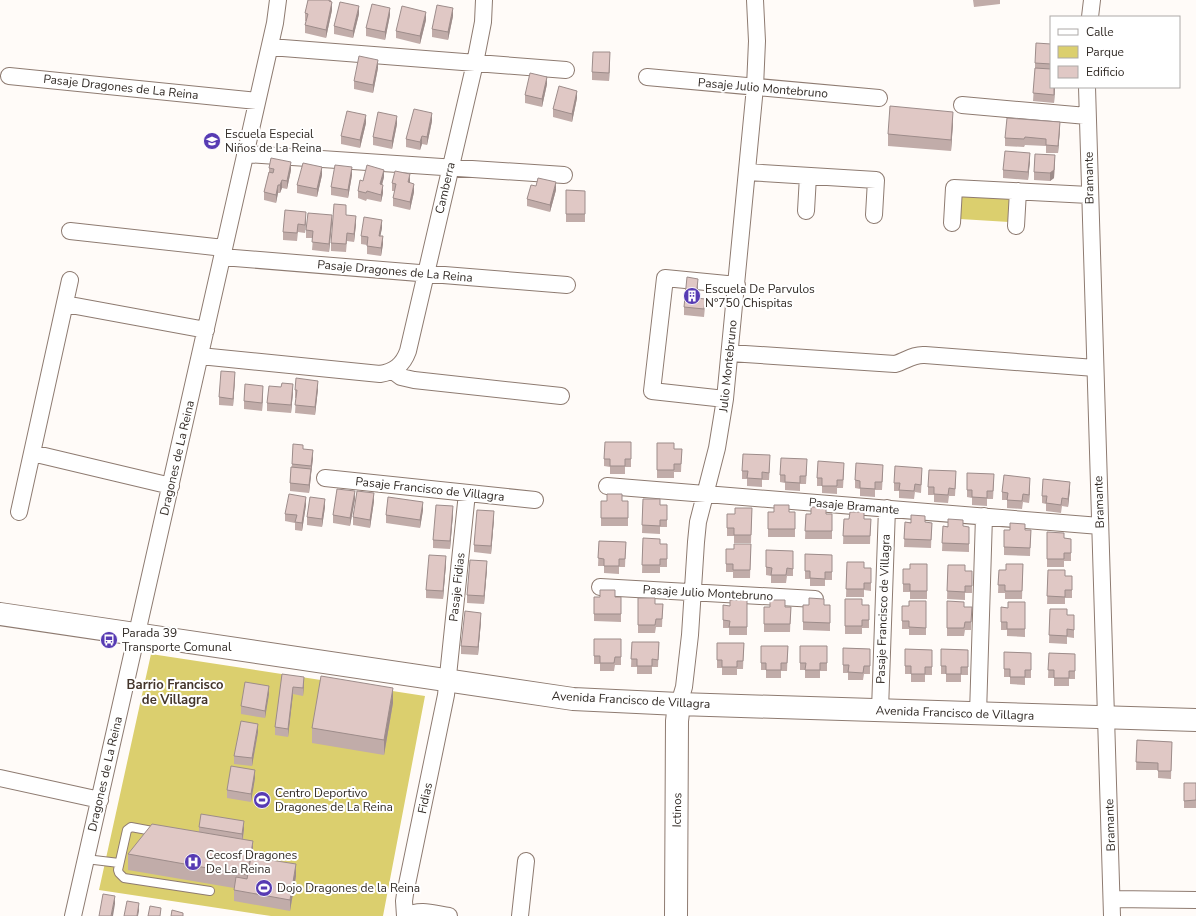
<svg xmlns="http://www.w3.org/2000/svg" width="1196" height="916" viewBox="0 0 1196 916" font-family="'Nunito Sans',sans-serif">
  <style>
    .green { fill: #dbcf6e }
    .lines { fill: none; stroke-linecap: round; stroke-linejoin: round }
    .lane-casing { stroke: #8e7b71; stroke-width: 10 }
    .street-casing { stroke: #8e7b71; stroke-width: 18 }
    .secondary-casing { stroke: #8e7b71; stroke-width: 24 }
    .lane { stroke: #fff; stroke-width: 8 }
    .street { stroke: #fff; stroke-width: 16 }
    .secondary { stroke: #fff; stroke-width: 22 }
    .wall { fill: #c1aca9 }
    .shaded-wall { fill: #9d8c8a }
    .building { fill: #e0c8c5; stroke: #9d8c8a }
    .labels { text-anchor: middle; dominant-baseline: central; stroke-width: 4; stroke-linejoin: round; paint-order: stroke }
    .street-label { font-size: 12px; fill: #322b26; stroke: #fff }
    .poi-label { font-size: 12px; fill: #322b26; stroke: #fff; text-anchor: start }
    .neighbourhood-label { font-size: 13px; font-weight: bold; fill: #44352b; stroke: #fff }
  </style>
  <rect width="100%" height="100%" fill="#fffbf8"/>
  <path class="green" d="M961 192 1010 195 1009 222 960 219Z
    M151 654 425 696 383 916H271L99 890Z"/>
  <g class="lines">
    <g class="lane-casing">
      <path id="lane" d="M158 832 131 827 127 830 118 870 119 873 124 878 210 891
        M86 859 119 863"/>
    </g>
    <g class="street-casing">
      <path id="street" d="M1090 17 1092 0
        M270 47 566 70
        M9 76 257 101
        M647 77 879 98
        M1087 87 1112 916
        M962 105 1087 116
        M245 154 564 175
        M747 172 876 180 874 215
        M806 211 808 176
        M952 223 954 188 1089 195
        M1016 226 1018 191
        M70 231 224 248
        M222 257 567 285
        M65 304 206 330
        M730 353 895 364C906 361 913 354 925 355L1095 368
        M200 356 380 374C394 372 403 365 408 351L475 63 483 22 484 0
        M393 371 401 377 414 380 561 396
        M725 399 652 391 665 278 737 285
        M32 453 171 486
        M325 478 535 500
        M607 486 1100 526
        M19 512 70 280
        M600 587 815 599
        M679 704 684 687 690 635 696 542 698 522 717 448 725 399 755 87 757 41 755 0
        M880 710 887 508
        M978 714 984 516
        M0 778 100 800
        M1112 899 1196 900
        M73 916 275 23 278 0
        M405 916 404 901 405 894 446 695 467 493
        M407 916C420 908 435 914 449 916
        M520 916 526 861"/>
    </g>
    <g class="secondary-casing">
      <path id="secondary" d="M0 614 573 699 679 704 1196 720
        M676 916 677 721 679 704"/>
    </g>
    <use href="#lane" class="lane"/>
    <use href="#street" class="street"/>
    <use href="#secondary" class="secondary"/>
  </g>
  <path class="wall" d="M308 0H331L332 10 326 38 305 33V25L306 21H305V13Z
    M973 0H1000V4L974 7Z
    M359 14 353 38 334 34V26Z
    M390 15 385 40 366 36V28Z
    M453 16 448 40 432 37V29Z
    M426 20 420 44 396 38V31Z
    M1051 44V87H1055L1054 103 1033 101 1035 71V63Z
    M610 60 609 81 592 80V72Z
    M378 68 373 93 354 89V81Z
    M547 84 542 107 525 103V95Z
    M577 98 572 122 553 117V109Z
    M432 121 427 145 422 144 420 150 406 147V139Z
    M366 123 360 148 341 144V136Z
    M953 123 951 151 888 146V134Z
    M397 124 392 149 373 145V137Z
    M1060 129 1058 153H1046V146L1025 145 1024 147 1005 146V138Z
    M1030 161 1028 180 1003 178V170Z
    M1055 163 1054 178 1050 181 1034 180V172Z
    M269 168 291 170 287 189 282 188 280 193H278L276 203 264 200V192L269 172Z
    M322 175 317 197 297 193V185Z
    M352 175 348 198 331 195V187Z
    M384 177 382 185 383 193 381 202 367 199 366 201 358 198V191L363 181Z
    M410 182 409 183 414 192 410 210 393 206V198L395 191H392V183Z
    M556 190 550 212 527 206V199Z
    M566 190 585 191V222H566Z
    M346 215 356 224 354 242 347 241 346 252 331 251V243Z
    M306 220 305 233 298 232 297 241 283 240V232Z
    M332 222 329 252 312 250 313 238H306V230Z
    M382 228 380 236 383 244 381 256 367 254V245L361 244V236Z
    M698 287 697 298 705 307 704 317 684 315V307Z
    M235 379 233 406 219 405V397Z
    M318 389 315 415 295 413 296 398H295V390Z
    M293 392 291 413 267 411V403Z
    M263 393 262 411 244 409V401Z
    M631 442V467H625V474H610V467L604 466V459Z
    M657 443 674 449H682L681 472H674V478H657Z
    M303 449 313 458 309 493 290 491V483L292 464Z
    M770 463 769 480H762V487L747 486V479H742V471Z
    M807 467 806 484H800V491L785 490V483L780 482V475Z
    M844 471 843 488H837V494L822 493V486H817V478Z
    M883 473 882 490H875V497L860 496V489L855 488V480Z
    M922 475 921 493 915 492 914 499 899 498V491H894V483Z
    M956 479 955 496H949L948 503 934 502V495H928V487Z
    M994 482 993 499H987V506L972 505V498L967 497V490Z
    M1030 486 1029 503 1023 502 1022 509 1007 508V500H1002V492Z
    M1070 489 1068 507 1062 506 1061 513 1046 511V504L1042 503V496Z
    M355 499 350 526 333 523V515Z
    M643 499 660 505H667V527H660V534L642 533Z
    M374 501 370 528 353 525V517Z
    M601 501H628V526H601Z
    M306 505 302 531 295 530V523L285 521V514Z
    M325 507 322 527 307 525V517Z
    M752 508 751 543H734V536H727V514H735Z
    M423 510 420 528 386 523V515Z
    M768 512H795V537H768Z
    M453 514 450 549 433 548V540Z
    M806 514H832V539H805Z
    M494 519 491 554 474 552V545Z
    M844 519H871L870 544H843Z
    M905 522 932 523 931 548 904 547Z
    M943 526 969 527V552L942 551Z
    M1004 530H1031L1030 556 1004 555Z
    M1047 532 1064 538 1071 539V561H1064V567H1047Z
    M643 538 660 544H667V567H660V573H642Z
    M599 541 626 542 625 567H619V574L604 573V566H598Z
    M751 544 750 578H733V572H726V549H734Z
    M793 551V576H787L786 583H771V576L766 575V567Z
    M805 554 832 555V580H825V586H810V579H805Z
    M847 562 864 568H871V591L864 590V597H846Z
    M446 564 443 599 426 598V590Z
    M927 564V599H910V592H903V569H910Z
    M1023 564 1022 599H1005V593H998L999 570H1006Z
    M948 565 965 571H972V593H965V600L947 599Z
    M487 569 484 604 467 603V595Z
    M1048 570 1065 576H1072V598H1065V604H1047Z
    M594 597H621V622L594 621Z
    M638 598 655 604H663L662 627H656L655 633H638Z
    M845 599 862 605H869V628H862V634H845Z
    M747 600V635H729V628H723V605L730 606Z
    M926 601V635H909V629H902V606H909Z
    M947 601 964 607H972L971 630H965L964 636H947Z
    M1025 602V637L1007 636V630H1001V607L1008 608Z
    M803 605H830V631L803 630Z
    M764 607H791L790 632H764Z
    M1050 609 1067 615H1074V638L1067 637V644L1049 643Z
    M481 621 478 655 461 654V646Z
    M594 639H621V665H615L614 671H600V664H594Z
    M632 642H659L658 667H652V674H637V667H631Z
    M717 643H744L743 669H737V675H722V668H717Z
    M761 646H788L787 671H781V678H766V670H761Z
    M800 646H827V671H820V678H805V670H800Z
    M843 648 870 649V674H864L863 680H848V673H843Z
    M905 649 932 650V675H925V682H911V674H905Z
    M941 649 968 650V675H961V682H946V674H941Z
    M1004 652 1031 653V678H1025V685L1010 684V677H1004Z
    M1049 653 1075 654V679H1069V686H1054V678H1048Z
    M282 674 304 685 303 696 293 694 288 737 275 735V727Z
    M269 694 265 718 241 714V706Z
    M393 703 384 755 312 743V728Z
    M258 732 252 766 234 764V756Z
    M1137 740 1172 742 1171 779 1158 778V770H1136Z
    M255 778 251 802 227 798V790Z
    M1184 783H1196V808H1184Z
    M199 827 244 829 243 840 253 857 296 876 290 911 234 901V888L128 870V854L199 832Z"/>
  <path class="shaded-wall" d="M332 2V10L326 38V30Z
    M359 6V14L353 38V31Z
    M390 8V15L385 40V32Z
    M453 8V16L448 40V32Z
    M426 12V20L420 44V36Z
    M610 52V60L609 81V73Z
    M378 60V68L373 93V85Z
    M547 77V84L542 107V99Z
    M1054 87H1055L1054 103Z
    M577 91V98L572 122V114Z
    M953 112V123L951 151V140Z
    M432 113V121L427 145V137Z
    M366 115V123L360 148V140Z
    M397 116V124L392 149V141Z
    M1060 122V129L1058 153V146Z
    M422 136V144L420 150V142Z
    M1030 153V161L1028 180V172Z
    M1055 155 1054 178 1050 181V173Z
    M291 162V170L287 189V181Z
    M322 167V175L317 197V189Z
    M352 167V175L348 198V190Z
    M384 170V177L380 192V184Z
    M410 174V182L408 190V182Z
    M282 180V188L280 193V185Z
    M556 182V190L550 212V205Z
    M414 184V192L410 210V202Z
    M278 185V193L276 203V195Z
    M383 185V193L381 202V195Z
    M306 212V220L305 233V225Z
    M332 215V222L329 252V244Z
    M356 216V224L354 242V234Z
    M382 220V228L379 243V236Z
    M383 236V244L381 256V248Z
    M698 279V287L696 306V298Z
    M235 372V379L233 406V399Z
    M318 381V389L315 415V407Z
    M293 384V392L291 413V405Z
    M263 386V393L262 411V403Z
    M313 450V458L311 474V466Z
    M311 469V476L309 493V485Z
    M1030 478V486L1029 503V495Z
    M1070 482V489L1068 507V499Z
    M355 491V499L350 526V518Z
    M374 493V501L370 528V520Z
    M306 497V505L302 531V523Z
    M325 499V507L322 527V519Z
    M423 502V510L420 528V520Z
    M453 506V514L450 549V541Z
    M494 511V519L491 554V546Z
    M446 556V564L443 599V591Z
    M487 561V569L484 604V596Z
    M481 613V621L478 655V647Z
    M304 677V685L303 696V688Z
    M269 686V694L265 718V711Z
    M293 687V694L288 737V729Z
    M393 688V703L384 755V740Z
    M258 724V732L252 766V758Z
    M255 770V778L251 802V794Z
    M244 821V829L242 842V834Z
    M253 841V857L247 891V875Z
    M296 864V876L290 911V900Z
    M115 896V904L113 916H111Z
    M139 903V911L138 916H137Z"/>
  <path class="building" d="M308 0H329V1L332 2 326 30 305 25 308 14 305 13Z
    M340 2 359 6 353 31 334 26Z
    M372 4 390 8 385 32 366 28Z
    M437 5 453 8 448 32 432 29Z
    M402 6 426 12 420 36 396 31Z
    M1036 43 1051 44V64L1035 63Z
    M593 52H610L609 73 592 72Z
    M359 56 378 60 373 85 354 81Z
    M1035 68 1051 69V87H1054V95L1033 93Z
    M530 73 547 77 542 99 525 95Z
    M559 86 577 91 572 114 553 109Z
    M890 106 953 112 951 140 888 134Z
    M414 109 432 113 427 137 422 136 420 142 406 139Z
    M347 111 366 115 360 140 341 136Z
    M378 112 397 116 392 141 373 137Z
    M1007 118 1060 122 1058 146 1046 145V139L1025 137 1024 139 1005 138Z
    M1005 151 1030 153 1028 172 1003 170Z
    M1035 154 1055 155 1054 170 1050 173 1034 172Z
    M271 158 291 162 287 181 282 180 280 185H278L276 195 264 192 269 172 273 173 274 169 269 168Z
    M303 163 322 167 317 189 297 185Z
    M335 165 352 167 348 190 331 187Z
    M367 165 384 170 380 184 383 185 381 195 367 191 366 193 358 191 360 180 363 181Z
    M395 171 410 174 408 182 414 184 410 202 393 198 396 184 392 183Z
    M538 178 556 182 550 205 527 199 531 185 536 186Z
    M566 190 585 191V214H566Z
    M334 204 346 205V215L356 216 354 234 347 233 346 244 331 243Z
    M285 210 306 212 305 225 298 224 297 233 283 232Z
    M308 213 332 215 329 244 312 242 313 231 306 230Z
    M364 217 382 220 379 236H383L381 248 367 246 368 237 361 236Z
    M687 277 698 279 696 298 705 299 704 309 684 307Z
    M221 371 235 372 233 399 219 397Z
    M296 378 318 381 315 407 295 405 297 390H295Z
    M282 383 293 384 291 405 267 403 269 386 281 387Z
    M245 384 263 386 262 403 244 401Z
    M605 442H631V459H625V466H610V459H604Z
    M657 443H674V449H682L681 464H674V470H657Z
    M293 444 303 445V449L313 450 311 466 292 464Z
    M743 454 770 455 769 473 762 472V479L747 478 748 471H742Z
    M781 458 807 459 806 476H800V483L785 482V475H780Z
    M818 461 844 463 843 480H837V486H822V478H817Z
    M856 463 883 465 882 482H875V489L860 488V481L855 480Z
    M895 466 922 468 921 485 915 484 914 491 899 490 900 483H894Z
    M291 467 311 469 309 485 290 483Z
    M929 470 956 471 955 489 949 488 948 495 934 494V487H928Z
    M967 473 994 474 993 491H987V498L972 497V490H967Z
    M1004 475 1030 478 1029 495 1023 494 1022 501 1007 500 1008 493 1002 492Z
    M1043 479 1070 482 1068 499 1062 498 1061 505 1046 503 1047 496H1042Z
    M337 489 355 491 350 518 333 515Z
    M357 491 374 493 370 520 353 517Z
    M289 494 306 497 302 523 295 522 297 515 285 514Z
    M607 494H622V501H628V518H601V501H607Z
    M310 497 325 499 322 519 307 517Z
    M388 497 423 502 420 520 386 515Z
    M643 499H660V505H667V520H660V526L642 525Z
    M436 505 453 506 450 541 433 540Z
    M774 505H789V512H795V529H768V512H774Z
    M811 507H826V514H832V531H805L806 514H811Z
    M735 508H752L751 535H734V528H727V514H735Z
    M477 510 494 511 491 546 474 545Z
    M850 512H864V519H871L870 536H843L844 519H849Z
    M911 515 925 516V522L932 523 931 540 904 539 905 522 911 523Z
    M948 519 963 520V526L969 527V544L942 543 943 526 948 527Z
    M1010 523 1025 524V530H1031L1030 548 1004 547V530H1010Z
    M1047 532 1064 533V538L1071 539V553H1064V559H1047Z
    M643 538 660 539V544H667V559H660V565H642Z
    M599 541 626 542 625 559H619V566H604V559L598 558Z
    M734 544H751L750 570H733V564H726V549H734Z
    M766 550 793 551V569L787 568 786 575H771L772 568 766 567Z
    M805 554 832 555V572H825V579L810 578V571H805Z
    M429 555 446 556 443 591 426 590Z
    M470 560 487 561 484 596 467 595Z
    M847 562H864V568H871V583H864V589H846Z
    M910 564H927V591H910V584H903V569H910Z
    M1006 564H1023L1022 591H1005V585H998L999 570H1006Z
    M948 565H965V571H972V586H965V592L947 591Z
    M1048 570H1065V576H1072V590H1065V597L1047 596Z
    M600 590H615V597H621V614H594V597H600Z
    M638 598H655V604H663L662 619H656L655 625H638Z
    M809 598 824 599V605H830V623L803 622V605H809Z
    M845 599H862V605H869V620H862V626H845Z
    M730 600H747V627H729L730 621 723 620V605L730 606Z
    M770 600H785V607H791L790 624H764V607H770Z
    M909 601H926V628L909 627V621H902V606H909Z
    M947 601 964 602V607H972L971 622H965L964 628H947Z
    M1008 602H1025V629H1007V622H1001V607L1008 608Z
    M1050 609H1067V615H1074V630L1067 629V636L1049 635Z
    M465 611 481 613 478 647 461 646Z
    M594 639H621V657H615L614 663H600V656H594Z
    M632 642H659L658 660 652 659V666H637V659H631Z
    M717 643H744L743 661H737V667H722V660H717Z
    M761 646H788L787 663H781V670H766V663H761Z
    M800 646H827V663H820V670H805L806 663H800Z
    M843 648 870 649V666H864L863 673 848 672 849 665H843Z
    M905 649 932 650V667H925V674H911V666H905Z
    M941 649 968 650V667H961V674H946V666H941Z
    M1004 652 1031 653V670H1025V677H1010V669H1004Z
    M1049 653 1075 654V671H1069V678H1054V670H1048Z
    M282 674 304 677 303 688 293 687 288 729 275 727Z
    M321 676 393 688 384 740 312 728Z
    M245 682 269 686 265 711 241 706Z
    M241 721 258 724 252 758 234 756Z
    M1137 740 1172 742 1171 771H1158V763L1136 762Z
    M231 766 255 770 251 794 227 790Z
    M1184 783H1196V800L1184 801Z
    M201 814 244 821 242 834 199 827Z
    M152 824 253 841 247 875 128 854Z
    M251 857 296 864 290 900 234 890 236 877 247 879Z
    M103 894 115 896 111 916H99Z
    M127 901 139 903 137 916H124Z
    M150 906 161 908 160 916H148Z
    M172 910 183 913V916H171Z"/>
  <defs>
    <g id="school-disc" transform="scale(0.9)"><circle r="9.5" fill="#573bb3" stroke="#fff"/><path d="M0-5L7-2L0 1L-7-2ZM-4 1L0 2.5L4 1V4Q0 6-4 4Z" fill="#fff"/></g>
    <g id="building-disc" transform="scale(0.9)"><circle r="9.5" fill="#573bb3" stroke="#fff"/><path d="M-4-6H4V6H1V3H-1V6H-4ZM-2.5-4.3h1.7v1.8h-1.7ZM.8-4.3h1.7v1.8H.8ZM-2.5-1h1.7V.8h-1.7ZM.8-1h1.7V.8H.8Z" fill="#fff"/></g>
    <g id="bus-disc" transform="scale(0.9)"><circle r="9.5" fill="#573bb3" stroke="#fff"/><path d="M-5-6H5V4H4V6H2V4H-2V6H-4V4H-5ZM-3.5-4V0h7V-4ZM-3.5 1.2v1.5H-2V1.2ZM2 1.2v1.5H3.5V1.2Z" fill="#fff"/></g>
    <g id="stadium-disc" transform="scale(0.9)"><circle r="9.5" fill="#573bb3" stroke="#fff"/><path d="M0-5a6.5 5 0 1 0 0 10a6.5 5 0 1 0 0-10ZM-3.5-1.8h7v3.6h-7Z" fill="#fff"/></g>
    <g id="hospital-disc" transform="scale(0.9)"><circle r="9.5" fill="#573bb3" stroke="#fff"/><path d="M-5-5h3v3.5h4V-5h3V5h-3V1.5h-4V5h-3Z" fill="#fff"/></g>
  </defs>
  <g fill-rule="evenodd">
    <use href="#school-disc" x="212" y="141"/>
    <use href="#building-disc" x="692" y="296"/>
    <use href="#bus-disc" x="109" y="640"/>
    <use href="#stadium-disc" x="262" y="800"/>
    <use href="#hospital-disc" x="193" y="862"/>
    <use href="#stadium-disc" x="264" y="888"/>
  </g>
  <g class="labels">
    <g class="street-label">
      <text transform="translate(121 87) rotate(6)">Pasaje Dragones de La Reina</text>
      <text transform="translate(763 88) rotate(5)">Pasaje Julio Montebruno</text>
      <text transform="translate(1089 178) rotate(-91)">Bramante</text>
      <text transform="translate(445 188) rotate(-77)">Camberra</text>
      <text transform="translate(395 271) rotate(5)">Pasaje Dragones de La Reina</text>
      <text transform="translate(728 366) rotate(-84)">Julio Montebruno</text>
      <text transform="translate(177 458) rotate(-77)">Dragones de La Reina</text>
      <text transform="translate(430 489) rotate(6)">Pasaje Francisco de Villagra</text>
      <text transform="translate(1099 502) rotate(-92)">Bramante</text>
      <text transform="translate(854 506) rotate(5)">Pasaje Bramante</text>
      <text transform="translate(457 587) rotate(-84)">Pasaje Fidias</text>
      <text transform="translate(708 593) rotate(3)">Pasaje Julio Montebruno</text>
      <text transform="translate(883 609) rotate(-88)">Pasaje Francisco de Villagra</text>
      <text transform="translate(631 700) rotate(3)">Avenida Francisco de Villagra</text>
      <text transform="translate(955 713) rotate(2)">Avenida Francisco de Villagra</text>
      <text transform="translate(105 774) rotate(-77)">Dragones de La Reina</text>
      <text transform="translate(425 798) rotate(-78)">Fidias</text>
      <text transform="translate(677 810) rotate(-89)">Ictinos</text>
      <text transform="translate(1110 825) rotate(-92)">Bramante</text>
    </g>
    <g class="poi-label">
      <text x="225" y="134">Escuela Especial<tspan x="225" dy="14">Niños de La Reina</tspan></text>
      <text x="705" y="289">Escuela De Parvulos<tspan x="705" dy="14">N°750 Chispitas</tspan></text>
      <text x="122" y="633">Parada 39<tspan x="122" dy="14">Transporte Comunal</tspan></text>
      <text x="275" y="793">Centro Deportivo<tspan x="275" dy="14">Dragones de La Reina</tspan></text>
      <text x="206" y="855">Cecosf Dragones<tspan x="206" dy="14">De La Reina</tspan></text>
      <text x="277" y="888">Dojo Dragones de la Reina</text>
    </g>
    <g class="neighbourhood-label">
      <text x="175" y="685">Barrio Francisco<tspan x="175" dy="15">de Villagra</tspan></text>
    </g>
  </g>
  <rect x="1050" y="16" width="130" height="72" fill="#ffffff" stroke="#adaaa8"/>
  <rect x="1058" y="29" width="20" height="6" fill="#ffffff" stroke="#adaaa8"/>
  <text x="1086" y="36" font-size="12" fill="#322b26">Calle</text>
  <rect x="1058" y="46" width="20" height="12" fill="#dbcf6e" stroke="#adaaa8"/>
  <text x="1086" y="56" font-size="12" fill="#322b26">Parque</text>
  <rect x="1058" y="66" width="20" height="12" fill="#e0c8c5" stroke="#adaaa8"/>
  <text x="1086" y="76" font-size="12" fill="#322b26">Edificio</text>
</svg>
